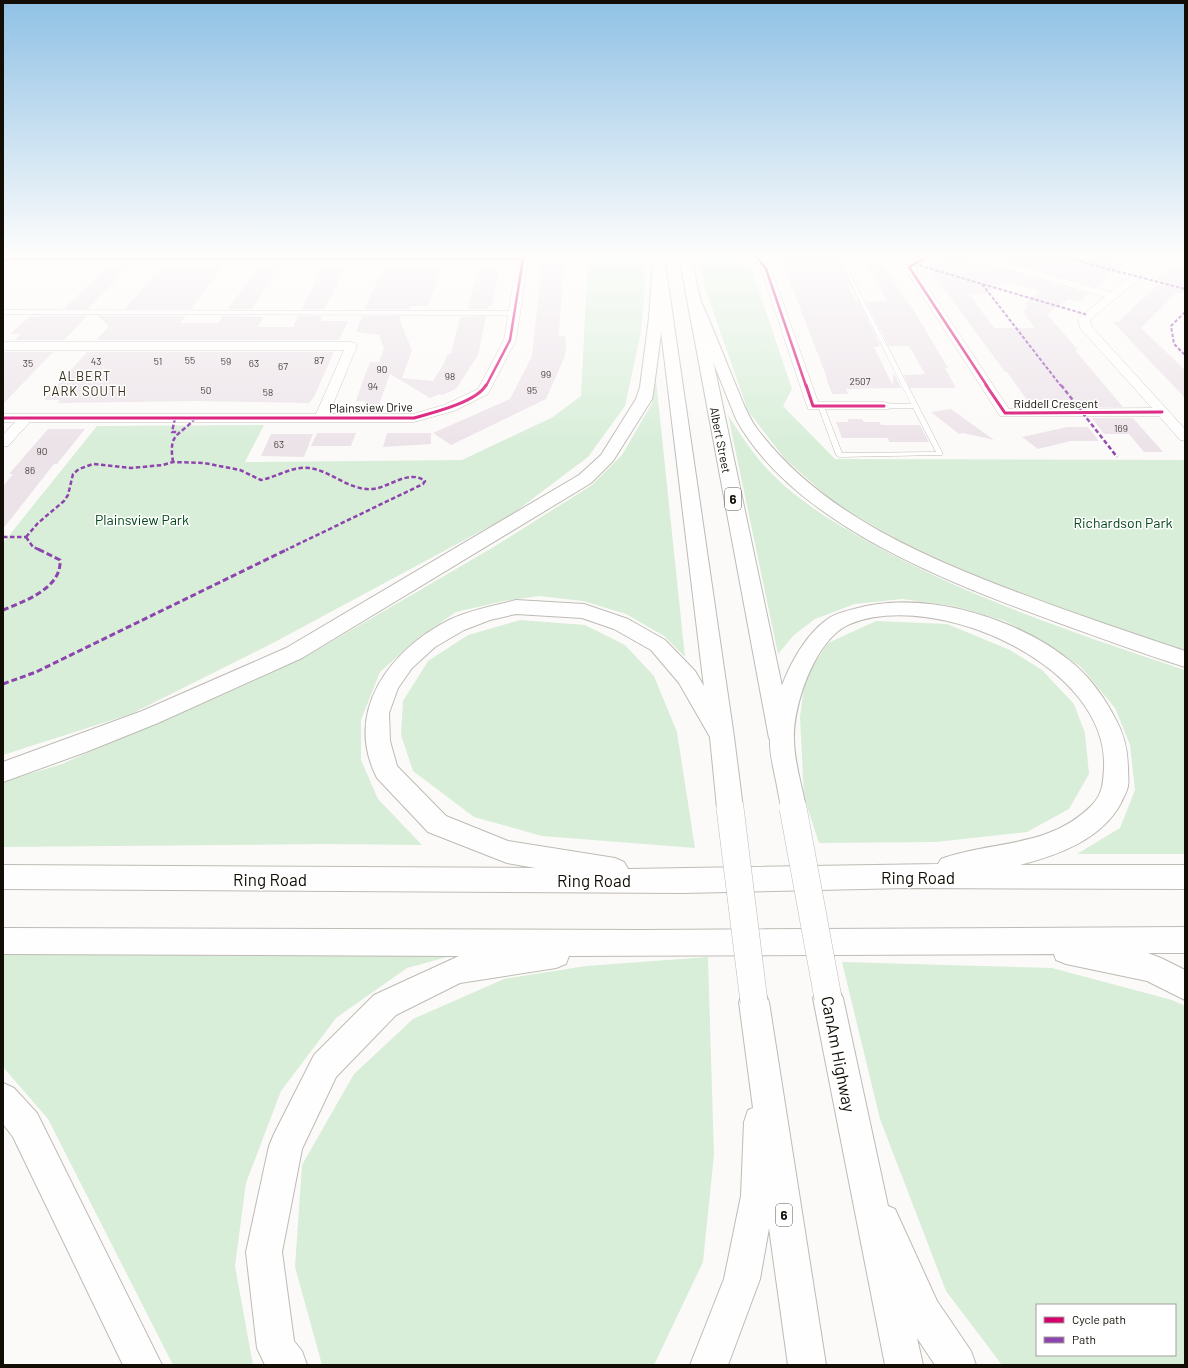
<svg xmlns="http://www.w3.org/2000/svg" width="1188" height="1368" viewBox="0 0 1188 1368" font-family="Barlow,sans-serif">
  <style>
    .green { fill: #d8eed9; fill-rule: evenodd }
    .building { fill: #ece3e9; fill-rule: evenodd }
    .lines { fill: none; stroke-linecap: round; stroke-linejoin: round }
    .lane-casing { stroke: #bebbb5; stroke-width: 1 }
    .street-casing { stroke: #bebbb5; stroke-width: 1 }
    .primary-casing { stroke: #bebbb5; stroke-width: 2 }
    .highway-casing { stroke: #bebbb5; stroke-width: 2 }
    .lane { fill: #fffefe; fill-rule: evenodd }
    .street { fill: #fffefe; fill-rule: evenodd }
    .primary { fill: #fffefe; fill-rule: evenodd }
    .highway { fill: #fffefe; fill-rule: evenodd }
    .highway-bridge-casing { stroke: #bebbb5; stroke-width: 28; stroke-linecap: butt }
    .highway-bridge { stroke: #fffefe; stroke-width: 27 }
    .quiet-far2 { stroke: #8e44ad; stroke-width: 2; stroke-dasharray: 3.5 2; stroke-linecap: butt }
    .quiet-far1 { stroke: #8e44ad; stroke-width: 2.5; stroke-dasharray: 4.5 2.5; stroke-linecap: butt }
    .quiet { stroke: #8e44ad; stroke-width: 3; stroke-dasharray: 6 3; stroke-linecap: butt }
    .cycleway-far1-casing { stroke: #fff; stroke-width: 4 }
    .cycleway-casing { stroke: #fff; stroke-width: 5 }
    .cycleway-far1 { stroke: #d6006c; stroke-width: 2.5 }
    .cycleway { stroke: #d6006c; stroke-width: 3 }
    .labels { text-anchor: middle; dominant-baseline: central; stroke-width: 3; stroke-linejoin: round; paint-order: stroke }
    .far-number-label { font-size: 10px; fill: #49433e }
    .far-street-label { font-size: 12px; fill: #130e05; stroke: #fff }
    .far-neighbourhood-label { font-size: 13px; letter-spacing: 1px; fill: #372b15; stroke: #fff }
    .shield { fill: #fff; stroke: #5a5650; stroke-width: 1 }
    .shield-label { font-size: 13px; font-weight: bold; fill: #130e05 }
    .park-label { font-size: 14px; fill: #004417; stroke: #fff }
    .near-street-label { font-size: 17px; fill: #130e05; stroke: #fff }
  </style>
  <rect width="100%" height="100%" fill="#fcfaf8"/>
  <path class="green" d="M588 256H643L645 283 641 332 625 406 588 457 511 515 273 643 131 714 3 755V543L97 426 264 425 245 462 462 460 553 417 581 396Z
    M698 256H742L752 270 792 389 783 406 835 459 1185 460V652L993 583 903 543 836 504 785 459 748 411 705 288Z
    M656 380 685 657 664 636 626 614 583 601 539 596 504 601 456 612 418 638 380 672 361 720V760L378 799 422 845 327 844 3 847V782L62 764 305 657 492 548 592 485 622 455 652 403Z
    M728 415C741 435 754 456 771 473 800 502 834 523 869 542 968 598 1078 634 1185 670V854H1077L1120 828 1135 790 1130 745 1115 708 1081 667 1038 638 1005 621 954 606 902 599 855 604 815 619 794 635 778 654Z
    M520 620 585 625 625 645 654 676 677 732 695 848 542 836 474 817 413 771 401 735 403 701 428 661 468 635Z
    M876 621 947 624 1010 650 1042 670 1074 704 1085 733 1089 774 1069 809 1027 832 936 842 819 843 804 797 800 717 805 678 828 643Z
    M3 950H473L407 968 336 1018 281 1091 246 1183 235 1266 253 1365H173L48 1119 3 1067Z
    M708 957 714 1155 703 1262 654 1365H322L295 1267 302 1165 354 1074 413 1019 504 979 586 966Z
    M842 962 1052 968 1172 1000 1185 1006V1365H1002L946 1291 880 1119ZM1037 1305H1175V1355H1037Z"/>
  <path class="building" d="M780 256H835L849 284 850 289 856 301H858L880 346H878L879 347H874L893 386V375H895L901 388 846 389 848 394H832L826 378H827Z
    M947 256H966L968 259 1089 294 1079 302 1068 299 1047 314 1078 350H1075L1123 407H1084L1079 401 1076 400H1027L1007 372H1005L928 267ZM1005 281 1040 291 1025 303 1027 308 1024 310 1025 315 1035 328H994L969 294H985Z
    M987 256H1110L1128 260 1097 287Z
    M546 257H564L559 336H565L566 346 565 356 546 399 451 445 433 433 510 399 532 356 541 271 543 260H545Z
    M864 260H879L913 309 948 368H945L956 388H910L904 375 925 374 909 346H889L866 301H887Z
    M1172 267 1185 270V293H1176L1141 328 1185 370V398L1112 321 1118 322 1132 309H1131L1163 281 1156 280Z
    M106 268H127L88 309H64Z
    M160 268H222L191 309H125Z
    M258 268H278L252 309H228Z
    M499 268 492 306H488V309H468L477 269Z
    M322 269H344L325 309H302Z
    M382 269H441L428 306H411L408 309H365Z
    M47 316H87L64 340H14L21 334H10L29 317Z
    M98 316H186L180 323H218L223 316 264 317 257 327H293L298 316H322L320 321H348L339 340H97L109 326Z
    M362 316H401L399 318 412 351 402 378 433 381 442 367 448 354H451L460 317 486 316 478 355 456 389 442 395 440 394 430 398 390 374 378 407H363L365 401H356L362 383 370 362H379L384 349 379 335 356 332Z
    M3 352H53L3 404Z
    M87 352H334L314 397 309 403 195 401 58 403 60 400H44Z
    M951 409 994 440 963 433 959 434 931 412Z
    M1092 418H1133L1163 452H1144L1129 434H1104Z
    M847 419H862L864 422H880L881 425H920L929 442H889L888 438H842L836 422H849Z
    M1067 427H1088L1099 441H1071L1038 449 1022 437Z
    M48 429H85L57 464H54L3 529V486L13 474H9Z
    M317 433H356L351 446H311Z
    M387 433H431V444L383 447Z
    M271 434H313L304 457 261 456Z"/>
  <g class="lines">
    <g class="lane-casing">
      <path id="lane" d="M837 256H841L943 454 942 455 839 457 836 455 818 406 819 405 824 406 842 453 936 452 913 408H884L881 406 884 404H911Z
        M3 310 513 311 516 313 513 315 3 314Z"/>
    </g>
    <g class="street-casing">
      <path id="street" d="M3 256H523L528 259 516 340 488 394 454 411 414 422H30L8 446 3 447V435L15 422H3V414H316L344 350H3V342H351L355 343 357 346 329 414H413L444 405 478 389 504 340 517 262H3Z
        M751 256H761L771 269 818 402H884L889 403 891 406 889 409H808L761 269Z
        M922 256H934L915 268 1009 409 1152 408 1080 328 1078 319 1080 317 1105 297 968 258 967 256H982L1111 292 1150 260 1143 258 1142 256H1166L1165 258 1185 263V269L1159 262 1090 320 1092 327 1185 429V441L1180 440 1159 416H1000L904 267Z"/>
    </g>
    <g class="primary-casing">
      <path id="primary" d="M652 256H664L734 737 730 743 722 746 714 743 710 737Z
        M679 256H691L793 738 789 744 781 747 773 744 769 738Z"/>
    </g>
    <g class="highway-casing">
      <path id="highway" d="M659 257 663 258 665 260 663 318 654 387 652 399 613 461 591 483 302 658 158 723 86 752 3 782V762L142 711 286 648 579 475 601 455 636 399 640 387 649 318 653 260 655 258Z
        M691 288 695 289 697 292C710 322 722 351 734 381 741 397 747 416 758 430 819 510 915 553 1006 588 1065 611 1125 631 1185 651V667C1143 654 1101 638 1059 623 952 584 794 525 736 419L685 292 687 289Z
        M516 600 584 604 628 619 665 640 695 671 734 737 743 808 739 815 730 818 721 815 717 808 710 737 679 683 651 650 614 629 582 618 516 614 490 620 464 630 435 647 412 668 398 688 389 713 390 741 397 766 446 816 508 841 615 858 624 862 628 869 938 864 941 859C992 840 1049 849 1092 805 1103 793 1103 783 1104 768 1109 665 935 589 850 624 816 638 793 704 794 739 794 762 802 785 806 808L802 815 793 818 784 815C780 806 779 796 777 786 774 770 769 754 770 737 771 716 779 690 788 671 797 652 811 630 829 618 837 613 846 611 854 609 925 589 1020 618 1075 665 1092 680 1106 700 1116 720 1125 736 1128 752 1128 771 1128 776 1129 781 1128 786 1127 792 1123 798 1121 803 1101 840 1058 855 1020 865H1185V889L908 888 682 893 3 889V865L536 868 507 863 428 832 377 778C343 711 390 650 449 620 470 610 494 606 516 600Z
        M1185 927V953H1148L1161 958 1185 970V1000L1147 981 1066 964 1056 960 1054 954 569 956 566 964 556 968 460 983 396 1015 336 1077 302 1149 282 1252 294 1341 302 1351 307 1365H265L257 1348 246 1252 269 1146 274 1134 314 1055 374 995 459 956 3 954V928L642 930Z
        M828 983 838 988 843 998 888 1206 895 1209 937 1301 971 1351 976 1365H935L917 1338 923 1365H885L813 998 818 988Z
        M754 987 765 992 769 1002 826 1365H788L769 1228 760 1279 728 1365H690L724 1279 741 1196 744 1122 748 1110 753 1108 739 1002 743 992Z
        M3 1083 14 1088 37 1113 162 1365H123L13 1137 3 1124Z"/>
    </g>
    <use href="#lane" class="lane"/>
    <use href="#street" class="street"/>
    <use href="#primary" class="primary"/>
    <use href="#highway" class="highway"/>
    <g class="highway-bridge-casing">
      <path id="highway-bridge" d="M730 808 754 1002
        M793 808 828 998"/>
    </g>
    <use href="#highway-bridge" class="highway-bridge"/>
    <path class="quiet-far2" d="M1059 256 1185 289
      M914 264 1088 315
      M982 284 1061 386
      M1185 312 1171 326 1174 344 1185 355"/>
    <path class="quiet-far1" d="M1061 385 1117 457
      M175 418 172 432H179
      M173 462C168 431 180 437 195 418
      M3 537H26
      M26 537 33 547 40 550
      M26 537 38 523 64 501 68 495 73 474 79 469 93 464 131 468 163 465 173 462 204 463 240 470 261 480C277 477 292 466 309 468 332 471 349 491 373 489 390 487 409 469 425 481L423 484 286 550"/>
    <path class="quiet" d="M3 610C25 601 62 588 60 560L38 549
      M3 684 36 672 288 549"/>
    <g class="cycleway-far1-casing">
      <path id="cycleway-far1" d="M756 256 766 269 806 386
        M929 256 909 267 987 386
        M3 259H523L510 340 486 386"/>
    </g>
    <g class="cycleway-casing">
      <path id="cycleway" d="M806 385 813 406H884
        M986 385 1005 413 1162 412
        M3 418H414C432 413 477 402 486 385"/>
    </g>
    <use href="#cycleway-far1" class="cycleway-far1"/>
    <use href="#cycleway" class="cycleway"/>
  </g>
  <linearGradient id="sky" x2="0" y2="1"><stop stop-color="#8fc1e5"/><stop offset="0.57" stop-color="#fefdfc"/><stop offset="1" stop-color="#fefdfc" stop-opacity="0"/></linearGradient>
  <rect width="1188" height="447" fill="url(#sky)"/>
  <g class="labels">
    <g class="far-number-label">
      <text x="190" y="360">55</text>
      <text x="319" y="360">87</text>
      <text x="96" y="361">43</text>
      <text x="158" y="361">51</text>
      <text x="226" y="361">59</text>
      <text x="28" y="363">35</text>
      <text x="254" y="363">63</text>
      <text x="283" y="366">67</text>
      <text x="382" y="369">90</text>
      <text x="546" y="374">99</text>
      <text x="450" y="376">98</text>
      <text x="860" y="381">2507</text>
      <text x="373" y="386">94</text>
      <text x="206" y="390">50</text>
      <text x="532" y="390">95</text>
      <text x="268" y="392">58</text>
      <text x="1121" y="428">169</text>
      <text x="279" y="444">63</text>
      <text x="42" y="451">90</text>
      <text x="30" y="470">86</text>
    </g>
    <g class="far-street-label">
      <text x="1056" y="403">Riddell Crescent</text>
      <text transform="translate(371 407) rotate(-1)">Plainsview Drive</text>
      <text transform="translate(721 440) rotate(79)">Albert Street</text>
    </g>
    <g class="far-neighbourhood-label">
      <text x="85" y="376">ALBERT<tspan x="85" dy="15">PARK SOUTH</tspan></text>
    </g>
    <g class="shield">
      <rect x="725" y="488" width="16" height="22" rx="3"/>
      <rect x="776" y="1204" width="16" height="22" rx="3"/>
    </g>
    <g class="shield-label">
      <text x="733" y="499">6</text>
      <text x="784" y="1215">6</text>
    </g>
    <g class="park-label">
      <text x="142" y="519">Plainsview Park</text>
      <text x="1123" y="522">Richardson Park</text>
    </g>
    <g class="near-street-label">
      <text x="918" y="877">Ring Road</text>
      <text x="270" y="879">Ring Road</text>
      <text x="594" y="880">Ring Road</text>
      <text transform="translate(839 1054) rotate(79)">CanAm Highway</text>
    </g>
  </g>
  <rect width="1188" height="1368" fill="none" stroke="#130e05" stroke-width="8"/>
  <rect x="1036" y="1304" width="140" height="52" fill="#ffffff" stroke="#a19f9b"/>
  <rect x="1044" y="1317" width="20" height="6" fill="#d6006c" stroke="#a19f9b"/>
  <text x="1072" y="1324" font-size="12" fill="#130e05">Cycle path</text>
  <rect x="1044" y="1337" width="20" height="6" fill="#8e44ad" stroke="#a19f9b"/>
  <text x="1072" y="1344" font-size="12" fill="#130e05">Path</text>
</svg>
